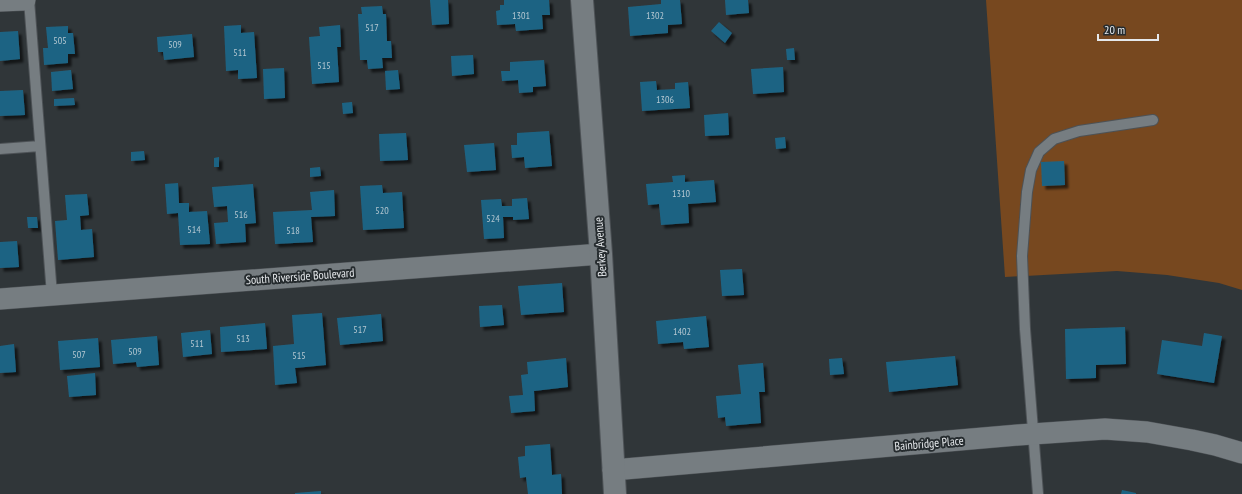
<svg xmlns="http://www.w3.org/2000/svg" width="1242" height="494" viewBox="0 0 1242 494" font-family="'PT Sans Narrow',sans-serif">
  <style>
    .grass { fill: #77481f }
    .building { fill: #1f6483; filter: url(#shadow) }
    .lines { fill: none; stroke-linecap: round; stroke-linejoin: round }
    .lane-casing { stroke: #4d5256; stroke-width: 12 }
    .street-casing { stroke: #4d5256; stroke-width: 22 }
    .secondary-casing { stroke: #4d5256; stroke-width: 24 }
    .lane { stroke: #767d81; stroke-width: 10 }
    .street { stroke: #767d81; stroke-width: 21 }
    .secondary { stroke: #767d81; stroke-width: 22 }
    .labels { text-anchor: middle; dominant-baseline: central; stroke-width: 4; stroke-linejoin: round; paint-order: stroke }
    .number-label { font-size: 10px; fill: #b4c7d1 }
    .street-label { font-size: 12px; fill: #e5e8eb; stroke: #262c2f }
  </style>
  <defs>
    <filter id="shadow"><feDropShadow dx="3.5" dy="3.5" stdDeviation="1" flood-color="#0009"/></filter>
  </defs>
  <rect width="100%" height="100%" fill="#303639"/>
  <path class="grass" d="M986 0H1242V290L1219 283 1167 275 1117 271 1005 277Z"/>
  <path class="building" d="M430 0H448L449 24 432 25Z
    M504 0H549L550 15H542L543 29 516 31 515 24 497 25 496 11 500 10V5H504Z
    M661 0H680L682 24 668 25V33L630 36 628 7 661 4Z
    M725 0H748L749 13 726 15Z
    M382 6 383 14H386L387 41H391L392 58H382L383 68 368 69 367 60H360L358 14H362L361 7Z
    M719 22 732 33 725 43 711 31Z
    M241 25V33L254 32 257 78 238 79V70L226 71 224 26Z
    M340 25 341 47H337L339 82 312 84 309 37 320 36 319 27Z
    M68 26V33H73L75 54H68V63L44 65 43 48H48L46 27Z
    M18 31 20 59 0 61V32Z
    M192 34 194 57 164 60 163 52H158L157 37Z
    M794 48 795 60H787L786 49Z
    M473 55 474 74 452 76 451 56Z
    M544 60 546 86 533 87V92L519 93 518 80 502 81 501 71H510V62Z
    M783 67 784 92 753 94 751 69Z
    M284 68 285 98 264 99 263 69Z
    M71 70 73 89 52 91 51 72Z
    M398 70 400 89 386 90 385 71Z
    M656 81 657 90 675 89V83L688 82 690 108 642 111 640 82Z
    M23 90 25 115 0 116V91Z
    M74 98 75 105 54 106V99Z
    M352 102 353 113 343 114 342 103Z
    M728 113 729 135 705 136 704 115Z
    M549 131 552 166 525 168 524 157 512 158 511 145H517V133Z
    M406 133 408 160 380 161 379 134Z
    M785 137 786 148 776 149 775 138Z
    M494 143 496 170 467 172 464 145Z
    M144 151 145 160 131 161V152Z
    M219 157V167H214V158Z
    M1064 161 1065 185 1042 186 1041 162Z
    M320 167 321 176 310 177V168Z
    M685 175V182L714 180 716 202 688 204 689 223 661 225 659 204 648 205 646 184 673 182 672 176Z
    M178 183 179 203H189V212L207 211 210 244 180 245 178 213 167 214 165 184Z
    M253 184 256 223 245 224 246 242 216 244 214 223 228 222 227 206 214 207 212 187Z
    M382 185 383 193 402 192 404 228 363 230 360 186Z
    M334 190 335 216 311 217 313 242 275 244 273 212 312 210 310 192Z
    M87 194 89 215 80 216 81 230 92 229 94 257 58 260 55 221 67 220 65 195Z
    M527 198 529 219 513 220V217H503L504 238 484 239 481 200 501 199 502 206H512V199Z
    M27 217H37L38 228H28Z
    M17 241 19 267 0 268V242Z
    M742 269 744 295 722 296 720 270Z
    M562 283 564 312 521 315 518 286Z
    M502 305 504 325 480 327 479 306Z
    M322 313 326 365 295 368 297 383 275 385 273 346 294 344 292 315Z
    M381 314 383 341 340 345 337 318Z
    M706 316 709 347 684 349 683 342 658 344 656 321Z
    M265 323 267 349 221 352 220 327Z
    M1125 327 1126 364 1096 365V378L1066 379 1065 329Z
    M210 330 212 354 183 357 181 333Z
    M1204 333 1222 336 1214 383 1157 374 1162 340 1202 346Z
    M157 336 159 365 137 367 136 362 113 364 111 340Z
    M98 338 100 367 60 370 58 341Z
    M14 344 16 372 0 373V346Z
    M955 356 958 385 889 392 886 362Z
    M566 358 568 387 534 391 535 411 511 413 509 396 523 395 521 375 528 374 527 362Z
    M842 358 844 374 830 375 829 359Z
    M763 363 765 392H759L761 423 726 426 725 417 718 418 716 396 741 394 738 365Z
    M95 373 96 395 69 397 67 376Z
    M550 444 552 475 561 474 562 494H528L526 477 520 478 518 457 525 456V446Z
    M1122 490 1136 493V494H1121Z
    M321 491V494H295V493Z"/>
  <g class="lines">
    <g class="lane-casing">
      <path id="lane" d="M29 0 52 295
        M0 149 40 146
        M1038 494 1025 329 1022 256 1027 192 1031 170 1039 152 1054 139 1079 131 1153 120"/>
    </g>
    <g class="street-casing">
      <path id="street" d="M0 1 25 0
        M0 299 601 254
        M613 470 1018 435 1105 429 1147 432 1192 440 1215 445 1242 453"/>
    </g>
    <g class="secondary-casing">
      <path id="secondary" d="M582 0 601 254 615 494"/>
    </g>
    <use href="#lane" class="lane"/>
    <use href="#street" class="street"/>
    <use href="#secondary" class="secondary"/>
  </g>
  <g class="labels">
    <g class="number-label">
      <text x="521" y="15">1301</text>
      <text x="655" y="15">1302</text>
      <text x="372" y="27">517</text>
      <text x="60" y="40">505</text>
      <text x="175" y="44">509</text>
      <text x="240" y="52">511</text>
      <text x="324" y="65">515</text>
      <text x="665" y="99">1306</text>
      <text x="681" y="193">1310</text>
      <text x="382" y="210">520</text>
      <text x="241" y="214">516</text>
      <text x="493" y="218">524</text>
      <text x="194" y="229">514</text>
      <text x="293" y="230">518</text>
      <text x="360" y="329">517</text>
      <text x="682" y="331">1402</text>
      <text x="243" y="338">513</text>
      <text x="197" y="343">511</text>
      <text x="135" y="351">509</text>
      <text x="79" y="354">507</text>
      <text x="299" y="355">515</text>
    </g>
    <g class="street-label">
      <text transform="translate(600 247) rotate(-94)">Berkey Avenue</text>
      <text transform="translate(300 276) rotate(-4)">South Riverside Boulevard</text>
      <text transform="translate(929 443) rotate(-5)">Bainbridge Place</text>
    </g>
  </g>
  <path d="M1098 34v6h60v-6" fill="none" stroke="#e5e8eb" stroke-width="2"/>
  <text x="1104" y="34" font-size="12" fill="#e5e8eb" stroke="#262c2f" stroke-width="3" paint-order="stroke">20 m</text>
</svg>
